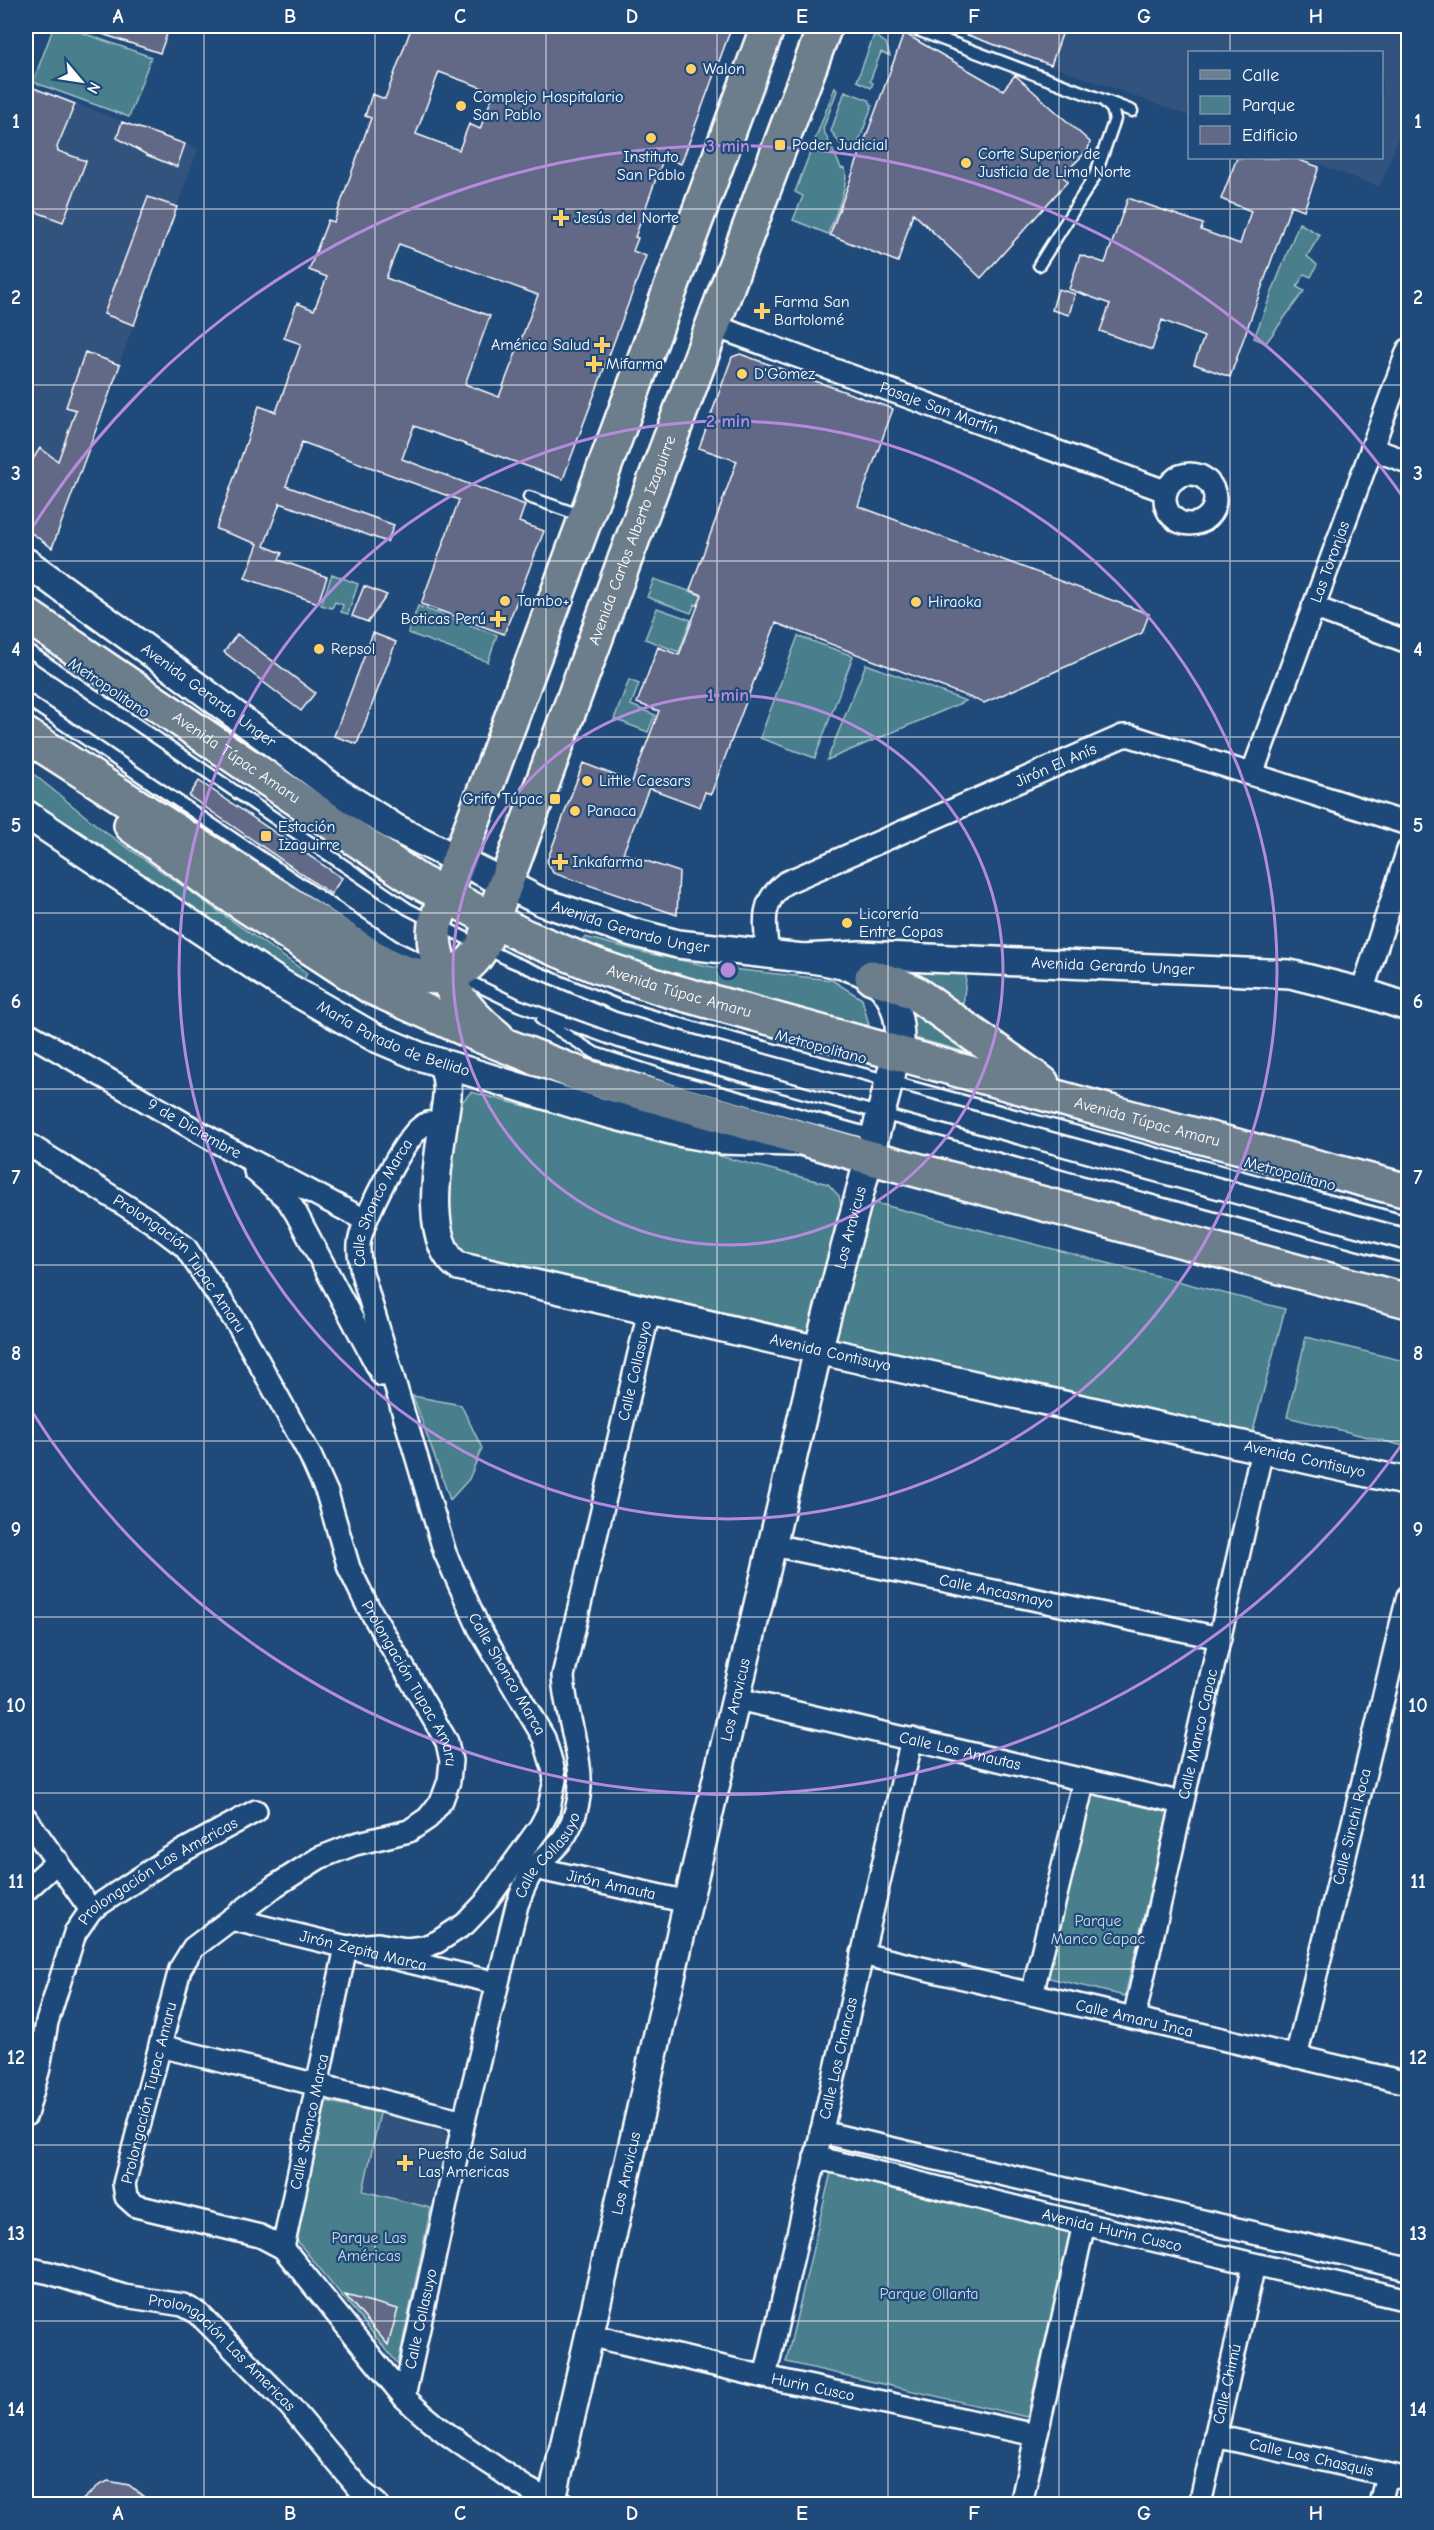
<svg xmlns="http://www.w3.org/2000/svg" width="1434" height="2530" viewBox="0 0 1434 2530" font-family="'Comic Neue',sans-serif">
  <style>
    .built { fill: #33537e }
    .green { fill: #497e8c; stroke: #a4bec6; stroke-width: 1.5 }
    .building { fill: #626987; stroke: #fff; stroke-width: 1.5; fill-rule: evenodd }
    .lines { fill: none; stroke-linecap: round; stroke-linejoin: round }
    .service-casing { stroke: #fff; stroke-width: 15 }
    .minor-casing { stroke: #fff; stroke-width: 26 }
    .tertiary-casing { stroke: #fff; stroke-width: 32 }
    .primary-casing { stroke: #fff; stroke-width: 38 }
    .service { stroke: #1f4a7a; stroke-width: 10 }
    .minor { stroke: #1f4a7a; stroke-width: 21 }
    .tertiary { stroke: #1f4a7a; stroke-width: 27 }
    .primary { stroke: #6c7d8c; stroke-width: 33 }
    .grid { fill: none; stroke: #fff; stroke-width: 1.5; stroke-opacity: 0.55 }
    .ring { fill: none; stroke: #b68bdc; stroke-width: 3 }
    .poi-dot { fill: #ffd166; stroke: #1f4a7a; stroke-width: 2 }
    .labels { text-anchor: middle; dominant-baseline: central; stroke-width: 4.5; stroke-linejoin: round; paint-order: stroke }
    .poi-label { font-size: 16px; fill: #fff; stroke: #1f4a7a; text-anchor: start }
    .street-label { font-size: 16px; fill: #fff; stroke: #1f4a7a }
    .park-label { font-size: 16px; fill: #d2dfe2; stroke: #1f4a7a }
    .centre { fill: #b68bdc; stroke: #1f4a7a; stroke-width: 3 }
    .ring-label { font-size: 18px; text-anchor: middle; font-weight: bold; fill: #b68bdc; stroke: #1f4a7a; stroke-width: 4.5; stroke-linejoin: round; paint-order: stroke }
    .neatline { fill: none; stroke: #fff; stroke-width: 2 }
    .grid-label { font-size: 20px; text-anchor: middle; font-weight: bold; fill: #fff }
  </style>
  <rect width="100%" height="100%" fill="#1f4a7a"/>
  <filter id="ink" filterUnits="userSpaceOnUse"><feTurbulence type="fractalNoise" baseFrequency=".0167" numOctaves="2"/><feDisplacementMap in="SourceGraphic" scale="12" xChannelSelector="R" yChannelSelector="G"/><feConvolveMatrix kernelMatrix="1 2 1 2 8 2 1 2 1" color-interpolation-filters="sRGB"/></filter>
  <g filter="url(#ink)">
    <path class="built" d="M942 26H1408V111L1380 187 1301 158H1382V52H1190L1189 116Z
      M26 85 198 149 52 548 26 529Z
      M380 2113 441 2128 448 2136 431 2208 363 2191Z"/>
    <path class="green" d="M54 26H63L151 57 129 117 33 82Z
      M874 35 886 43 890 56 881 52 870 81 873 83 871 88 857 81Z
      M835 87 837 91 823 129 841 168 845 169C850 182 834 219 828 234L793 220 803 196 795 192Z
      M845 91 869 100 872 106 855 152 840 144 831 131Z
      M1299 223 1320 235 1307 256 1317 265 1311 277 1304 274 1297 287 1304 291 1266 343 1254 338Z
      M332 574 358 584 348 614 341 612 343 605 335 602 332 608 321 605Z
      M654 579 709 598 705 608 695 604 691 613 647 597Z
      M418 606 497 635 488 662 408 633Z
      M657 608 691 620 679 652 645 639Z
      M798 636 853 656 815 758 760 738Z
      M866 664 966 701 827 760Z
      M629 680 639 684 631 705 655 715 648 732 614 719Z
      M26 768 105 832 307 973 301 986 26 805Z
      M585 937 646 953 713 967 832 980 862 999 869 1025 851 1024 654 969 579 943Z
      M872 964 967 968 962 1016Z
      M901 996 991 1059 908 1036Z
      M471 1092 828 1184 839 1196 842 1210 811 1340 455 1257 444 1211 451 1124 460 1104Z
      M872 1202 1285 1309 1252 1435 834 1341Z
      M1306 1337 1408 1362V1447L1287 1417Z
      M413 1396 461 1405 482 1448 469 1479 450 1500Z
      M1089 1789 1169 1808 1125 1996 1045 1977Z
      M321 2100 380 2113 363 2191 431 2208 398 2364 293 2236Z
      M831 2172 1072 2227 1027 2417 786 2362Z"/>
    <path class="building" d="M88 26H170L160 53 87 29Z
      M412 26H440L457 32 459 26H732L681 164 664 157 635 237 638 238 633 251 646 256 563 479 414 426 402 459 525 505 519 522 544 531 504 634 421 604 459 500 302 442 286 486 394 525 387 542 280 503 264 546 282 553 279 560 327 577 318 603 245 578 258 544 216 529 259 406 276 412 301 344 284 338 297 303 314 310 327 277 309 270 328 220 334 222 371 118 365 116 372 94 385 99ZM439 72 494 92 480 129 469 124 459 150 416 134ZM399 244 538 295 499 397 465 384 490 316 386 278Z
      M949 26H1065L1051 65 948 28Z
      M904 33 1003 90 1015 75 1090 142 1088 150 1062 176 1068 181 981 278 913 213 898 262 830 235Z
      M26 85 75 104 57 147 58 151 86 161 63 222 26 208Z
      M122 122 185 144 177 167 147 155 117 138Z
      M1237 158H1293L1319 167 1304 210 1291 205 1230 377 1194 364 1204 337 1162 320 1152 350 1100 331 1110 304 1069 289 1080 255 1105 263 1128 198 1203 224 1201 230 1240 244 1251 211 1221 199Z
      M148 197 177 207 134 325 104 314Z
      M1058 289 1075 294 1069 315 1052 310Z
      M85 352 120 365 52 548 26 529V470L40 448 58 461 76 410 66 407Z
      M740 354 893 409 858 506 1149 614 1142 633 984 703 776 623 711 794 705 792 700 807 649 788 623 853 679 872 677 915 553 873 547 861 583 763 632 782 659 711 637 703 658 647 679 655 702 595 690 590 737 461 699 448 732 357Z
      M364 586 387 595 368 622 352 616Z
      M373 633 396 642 357 744 334 736Z
      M237 634 315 693 301 711 224 652Z
      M199 781 342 878 331 894 189 796Z
      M345 2295 398 2309 388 2345Z
      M108 2481 129 2485 154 2505H77L98 2486Z"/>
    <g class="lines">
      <g class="service-casing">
        <path id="service" d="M907 26 1132 111
          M1039 265 1095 176 1115 119 1112 109 1105 102
          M529 497 582 516
          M26 649 408 909 511 961 619 1006 698 1029 1408 1222
          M26 699 393 946 433 965
          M458 976 518 1005 619 1042 1408 1258
          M542 1020 595 1053 680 1081 874 1135"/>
      </g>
      <g class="minor-casing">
        <g id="minor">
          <path id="s1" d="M712 325 1165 491"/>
          <path d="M1372 449 1408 462"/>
          <circle cx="1190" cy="499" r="25"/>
          <path d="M1313 607 1408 642"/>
          <path id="s2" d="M1252 774 1408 350"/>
          <path id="s3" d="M768 955C765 925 759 903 785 883L1123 736H1131L1408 824"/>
          <path d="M1362 992 1408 850"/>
          <path id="s4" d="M26 1032 222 1145 365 1220"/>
          <path id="s5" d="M26 1143 152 1222 185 1247 240 1328 310 1455 327 1493 349 1568 367 1605 447 1742 451 1761 449 1781 442 1800 428 1818 409 1831 355 1844 319 1858 275 1886 193 1948 180 1969 124 2184 126 2197 136 2206 260 2236 283 2248 404 2397C431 2424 462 2445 494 2466 515 2481 538 2498 563 2504"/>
          <path d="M255 1171 287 1199 296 1213 382 1375"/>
          <path id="s6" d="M773 1545 1220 1638"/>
          <path id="s7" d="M738 1699 1182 1803"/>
          <path d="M26 1818 91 1910"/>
          <path id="s8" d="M535 1868 688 1902"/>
          <path d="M26 1890 58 1861"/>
          <path id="s9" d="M231 1919 497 1983"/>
          <path id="s10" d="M862 1954 1408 2083"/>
          <path d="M1032 1994 1084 1780"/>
          <path id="s11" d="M1134 2018 1262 1450"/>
          <path d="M160 2046 464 2121"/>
          <path id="s12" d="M1296 2057 1408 1596"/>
          <path id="s13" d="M26 2115 39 2068 47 2022 75 1933 91 1910 168 1859 256 1811"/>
          <path d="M821 2132 1408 2269"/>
          <path id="s14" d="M815 2157 1084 2224 1408 2300"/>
          <path id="s15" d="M283 2248 346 1947 378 1944 406 1949 424 1947 437 1942 465 1924 485 1903 540 1827 548 1812 555 1780 553 1768 544 1738 479 1628 445 1553 362 1273C361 1264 358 1254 359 1245 360 1223 403 1140 421 1127 429 1121 434 1122 443 1123"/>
          <path id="s16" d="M26 2268 50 2273 124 2296 183 2305 198 2313 289 2405 362 2492 377 2504"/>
          <path id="s17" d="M589 2335 765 2377 1036 2435"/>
          <path id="s18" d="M765 2377 912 1739"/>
          <path id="s19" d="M404 2397 464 2121 517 1905C522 1892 526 1879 535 1868 545 1856 559 1846 566 1834 598 1779 566 1731 563 1676L649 1311"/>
          <path id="s20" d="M1215 2436 1408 2479"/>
          <path d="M1021 2504 1084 2224"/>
          <path id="s21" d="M1200 2504 1254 2265"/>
          <path d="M1380 2504 1387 2475"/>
        </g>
      </g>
      <g class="tertiary-casing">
        <g id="tertiary">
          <path id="s22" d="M26 562 183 676 340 793 395 828 542 902 632 932 678 944 803 958 860 955 1290 974 1362 992 1408 1007"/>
          <path id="s23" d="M26 814 277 981 374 1037 419 1056 593 1110 678 1132 722 1140 792 1142"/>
          <path id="s24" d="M443 1066C451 1086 446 1103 443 1125 438 1162 423 1241 458 1266L818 1350 1408 1482"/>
          <path id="s25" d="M551 2504 688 1902 818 1350 900 1041C900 975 857 965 803 958"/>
        </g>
      </g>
      <g class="primary-casing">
        <g id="primary">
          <path id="s26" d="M26 615 418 881 524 936 597 966 665 989 1172 1129 1408 1191"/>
          <path id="s27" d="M26 735 383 964C414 978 453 987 477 955 485 945 488 931 492 920L618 578 825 26"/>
          <path d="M131 825 210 882 371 987 476 1034 584 1076 868 1157 1408 1301"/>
          <path d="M872 977 896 984 915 993 1042 1083"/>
          <path d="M497 1037C465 1012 428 967 435 924L768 26"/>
        </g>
      </g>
      <use href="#service" class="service"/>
      <use href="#minor" class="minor"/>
      <use href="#tertiary" class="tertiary"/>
      <use href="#primary" class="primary"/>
    </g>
  </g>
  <path class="grid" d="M204 26V2504M375 26V2504M546 26V2504M717 26V2504M888 26V2504M1059 26V2504M1230 26V52M1230 158V2504M26 209H1408M26 385H1408M26 561H1408M26 737H1408M26 913H1408M26 1089H1408M26 1265H1408M26 1441H1408M26 1617H1408M26 1793H1408M26 1969H1408M26 2145H1408M26 2321H1408"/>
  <g class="ring">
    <circle cx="728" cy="970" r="275"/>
    <circle cx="728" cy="970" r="549"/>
    <path d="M1407 1437A824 824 0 0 1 29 1407M29 533A824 824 0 0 1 1407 503"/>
  </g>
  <g class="poi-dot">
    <circle cx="691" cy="69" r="6"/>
    <circle cx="461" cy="106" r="6"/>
    <circle cx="651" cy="138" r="6"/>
    <rect x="774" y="139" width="12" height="12" rx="3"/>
    <circle cx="966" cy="163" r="6"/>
    <path d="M558 209h6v6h6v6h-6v6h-6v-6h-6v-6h6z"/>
    <path d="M759 302h6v6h6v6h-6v6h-6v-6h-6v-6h6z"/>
    <path d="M599 336h6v6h6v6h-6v6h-6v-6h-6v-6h6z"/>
    <path d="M591 355h6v6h6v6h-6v6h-6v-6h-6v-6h6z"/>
    <circle cx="742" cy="374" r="6"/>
    <circle cx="505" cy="601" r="6"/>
    <circle cx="916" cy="602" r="6"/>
    <path d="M495 610h6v6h6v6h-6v6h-6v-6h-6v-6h6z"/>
    <circle cx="319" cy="649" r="6"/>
    <circle cx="587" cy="781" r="6"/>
    <rect x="549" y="793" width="12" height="12" rx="3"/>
    <circle cx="575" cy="811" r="6"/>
    <rect x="260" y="830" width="12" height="12" rx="3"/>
    <path d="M557 853h6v6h6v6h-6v6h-6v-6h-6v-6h6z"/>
    <circle cx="847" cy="923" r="6"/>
    <path d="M402 2154h6v6h6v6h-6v6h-6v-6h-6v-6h6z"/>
  </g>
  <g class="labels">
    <g class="poi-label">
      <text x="703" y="69">Walon</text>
      <text x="473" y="97">Complejo Hospitalario<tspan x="473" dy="18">San Pablo</tspan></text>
      <text x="792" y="145">Poder Judicial</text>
      <text x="978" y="154">Corte Superior de<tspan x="978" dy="18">Justicia de Lima Norte</tspan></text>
      <text x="651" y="157" text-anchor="middle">Instituto<tspan x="651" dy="18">San Pablo</tspan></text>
      <text x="574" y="218">Jesús del Norte</text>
      <text x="774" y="302">Farma San<tspan x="774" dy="18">Bartolomé</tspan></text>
      <text x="590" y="345" text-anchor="end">América Salud</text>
      <text x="606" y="364">Mifarma</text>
      <text x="754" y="374">D'Gomez</text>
      <text x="517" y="601">Tambo+</text>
      <text x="928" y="602">Hiraoka</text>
      <text x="486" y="619" text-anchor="end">Boticas Perú</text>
      <text x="331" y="649">Repsol</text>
      <text x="599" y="781">Little Caesars</text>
      <text x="543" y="799" text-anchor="end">Grifo Túpac</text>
      <text x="587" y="811">Panaca</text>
      <text x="278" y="827">Estación<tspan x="278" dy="18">Izaguirre</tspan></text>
      <text x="572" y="862">Inkafarma</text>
      <text x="859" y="914">Licorería<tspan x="859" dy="18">Entre Copas</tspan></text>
      <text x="418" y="2154">Puesto de Salud<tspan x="418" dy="18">Las Americas</tspan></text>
    </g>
    <g class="street-label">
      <text stroke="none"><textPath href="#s1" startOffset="242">Pasaje San Martín</textPath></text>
      <text stroke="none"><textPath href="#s27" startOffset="970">Avenida Carlos Alberto Izaguirre</textPath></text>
      <text stroke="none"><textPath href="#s2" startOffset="226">Las Toronjas</textPath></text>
      <text transform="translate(109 688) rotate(34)">Metropolitano</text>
      <text stroke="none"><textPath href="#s22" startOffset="226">Avenida Gerardo Unger</textPath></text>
      <text stroke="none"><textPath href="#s26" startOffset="254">Avenida Túpac Amaru</textPath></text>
      <text stroke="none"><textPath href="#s3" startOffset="374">Jirón El Anís</textPath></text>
      <text stroke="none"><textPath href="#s22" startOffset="712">Avenida Gerardo Unger</textPath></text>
      <text stroke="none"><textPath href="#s22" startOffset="1198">Avenida Gerardo Unger</textPath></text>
      <text stroke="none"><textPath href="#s26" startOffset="758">Avenida Túpac Amaru</textPath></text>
      <text stroke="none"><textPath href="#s23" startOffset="432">María Parado de Bellido</textPath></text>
      <text transform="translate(821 1047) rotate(15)">Metropolitano</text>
      <text stroke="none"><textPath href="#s26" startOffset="1244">Avenida Túpac Amaru</textPath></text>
      <text stroke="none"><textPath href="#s4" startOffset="194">9 de Diciembre</textPath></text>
      <text transform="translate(1290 1174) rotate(15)">Metropolitano</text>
      <text stroke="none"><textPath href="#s15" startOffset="1227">Calle Shonco Marca</textPath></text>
      <text stroke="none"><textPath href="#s25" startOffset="1311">Los Aravicus</textPath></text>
      <text stroke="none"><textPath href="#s5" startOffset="198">Prolongación Tupac Amaru</textPath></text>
      <text stroke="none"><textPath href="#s24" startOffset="590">Avenida Contisuyo</textPath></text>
      <text stroke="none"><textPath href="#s19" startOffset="1068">Calle Collasuyo</textPath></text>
      <text stroke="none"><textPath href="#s24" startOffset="1076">Avenida Contisuyo</textPath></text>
      <text stroke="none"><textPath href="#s6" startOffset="228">Calle Ancasmayo</textPath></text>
      <text transform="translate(507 1674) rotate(60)">Calle Shonco Marca</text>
      <text stroke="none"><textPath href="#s5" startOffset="684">Prolongación Tupac Amaru</textPath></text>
      <text stroke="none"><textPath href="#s25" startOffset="825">Los Aravicus</textPath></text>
      <text stroke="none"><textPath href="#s11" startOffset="291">Calle Manco Capac</textPath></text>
      <text stroke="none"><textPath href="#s7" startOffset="228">Calle Los Amautas</textPath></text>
      <text stroke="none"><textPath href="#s12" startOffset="237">Calle Sinchi Roca</textPath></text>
      <text stroke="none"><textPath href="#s19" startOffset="564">Calle Collasuyo</textPath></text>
      <text stroke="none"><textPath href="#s13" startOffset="294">Prolongación Las Americas</textPath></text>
      <text stroke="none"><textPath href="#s8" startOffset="78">Jirón Amauta</textPath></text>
      <text stroke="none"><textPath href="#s9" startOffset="136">Jirón Zepita Marca</textPath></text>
      <text stroke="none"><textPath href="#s10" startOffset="280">Calle Amaru Inca</textPath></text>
      <text stroke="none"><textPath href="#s18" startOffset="327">Calle Los Chancas</textPath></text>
      <text transform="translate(149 2093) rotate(-76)">Prolongación Tupac Amaru</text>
      <text stroke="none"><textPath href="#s15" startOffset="129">Calle Shonco Marca</textPath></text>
      <text stroke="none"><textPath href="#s25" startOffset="339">Los Aravicus</textPath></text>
      <text stroke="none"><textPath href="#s14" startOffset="306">Avenida Hurin Cusco</textPath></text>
      <text stroke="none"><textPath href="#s19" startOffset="80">Calle Collasuyo</textPath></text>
      <text stroke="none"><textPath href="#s16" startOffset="220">Prolongación Las Americas</textPath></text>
      <text stroke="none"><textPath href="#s21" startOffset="123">Calle Chimú</textPath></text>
      <text stroke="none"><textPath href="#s17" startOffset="230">Hurin Cusco</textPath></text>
      <text stroke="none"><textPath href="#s20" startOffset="99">Calle Los Chasquis</textPath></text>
    </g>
    <g class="park-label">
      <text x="1098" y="1921">Parque<tspan x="1098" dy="18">Manco Capac</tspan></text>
      <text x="369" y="2238">Parque Las<tspan x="369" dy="18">Américas</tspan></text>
      <text x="929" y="2294">Parque Ollanta</text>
    </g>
  </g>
  <circle cx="728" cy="970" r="9" class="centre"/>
  <g class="ring-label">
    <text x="728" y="152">3 min</text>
    <text x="728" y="427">2 min</text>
    <text x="728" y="701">1 min</text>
  </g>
  <rect width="1434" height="2530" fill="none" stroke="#1f4a7a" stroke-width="66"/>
  <rect x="1188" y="51" width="195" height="108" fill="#1f4a7a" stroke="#7992af" stroke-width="1.5"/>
  <rect x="1200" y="70" width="30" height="9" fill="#6c7d8c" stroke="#7992af" stroke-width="1.5"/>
  <text x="1242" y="81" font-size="18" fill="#ffffff">Calle</text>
  <rect x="1200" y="96" width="30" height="18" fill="#497e8c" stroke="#7992af" stroke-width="1.5"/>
  <text x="1242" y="111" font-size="18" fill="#ffffff">Parque</text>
  <rect x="1200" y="126" width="30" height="18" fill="#626987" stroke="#7992af" stroke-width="1.5"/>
  <text x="1242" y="141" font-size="18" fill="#ffffff">Edificio</text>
  <g transform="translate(81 81) rotate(119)" stroke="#1f4a7a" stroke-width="4.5" paint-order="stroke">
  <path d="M0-4.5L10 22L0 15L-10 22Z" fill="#ffffff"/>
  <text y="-9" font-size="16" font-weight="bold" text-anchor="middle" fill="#ffffff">N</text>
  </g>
  <rect x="33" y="33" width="1368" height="2464" class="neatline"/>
  <g class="grid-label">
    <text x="118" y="23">A</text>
    <text x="290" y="23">B</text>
    <text x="460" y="23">C</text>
    <text x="632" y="23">D</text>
    <text x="802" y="23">E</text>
    <text x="974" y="23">F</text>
    <text x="1144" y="23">G</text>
    <text x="1316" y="23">H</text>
    <text x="16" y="128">1</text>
    <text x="1418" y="128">1</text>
    <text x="16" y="304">2</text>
    <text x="1418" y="304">2</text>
    <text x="16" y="480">3</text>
    <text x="1418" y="480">3</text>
    <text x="16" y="656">4</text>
    <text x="1418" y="656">4</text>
    <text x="16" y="832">5</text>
    <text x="1418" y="832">5</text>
    <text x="16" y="1008">6</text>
    <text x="1418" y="1008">6</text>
    <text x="16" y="1184">7</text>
    <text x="1418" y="1184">7</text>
    <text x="16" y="1360">8</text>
    <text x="1418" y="1360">8</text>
    <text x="16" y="1536">9</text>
    <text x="1418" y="1536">9</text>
    <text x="16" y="1712">10</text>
    <text x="1418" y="1712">10</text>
    <text x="16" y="1888">11</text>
    <text x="1418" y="1888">11</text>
    <text x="16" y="2064">12</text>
    <text x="1418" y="2064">12</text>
    <text x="16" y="2240">13</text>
    <text x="1418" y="2240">13</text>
    <text x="16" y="2416">14</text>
    <text x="1418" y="2416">14</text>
    <text x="118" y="2520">A</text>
    <text x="290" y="2520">B</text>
    <text x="460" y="2520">C</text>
    <text x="632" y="2520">D</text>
    <text x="802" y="2520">E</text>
    <text x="974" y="2520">F</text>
    <text x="1144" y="2520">G</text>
    <text x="1316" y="2520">H</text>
  </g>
</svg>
